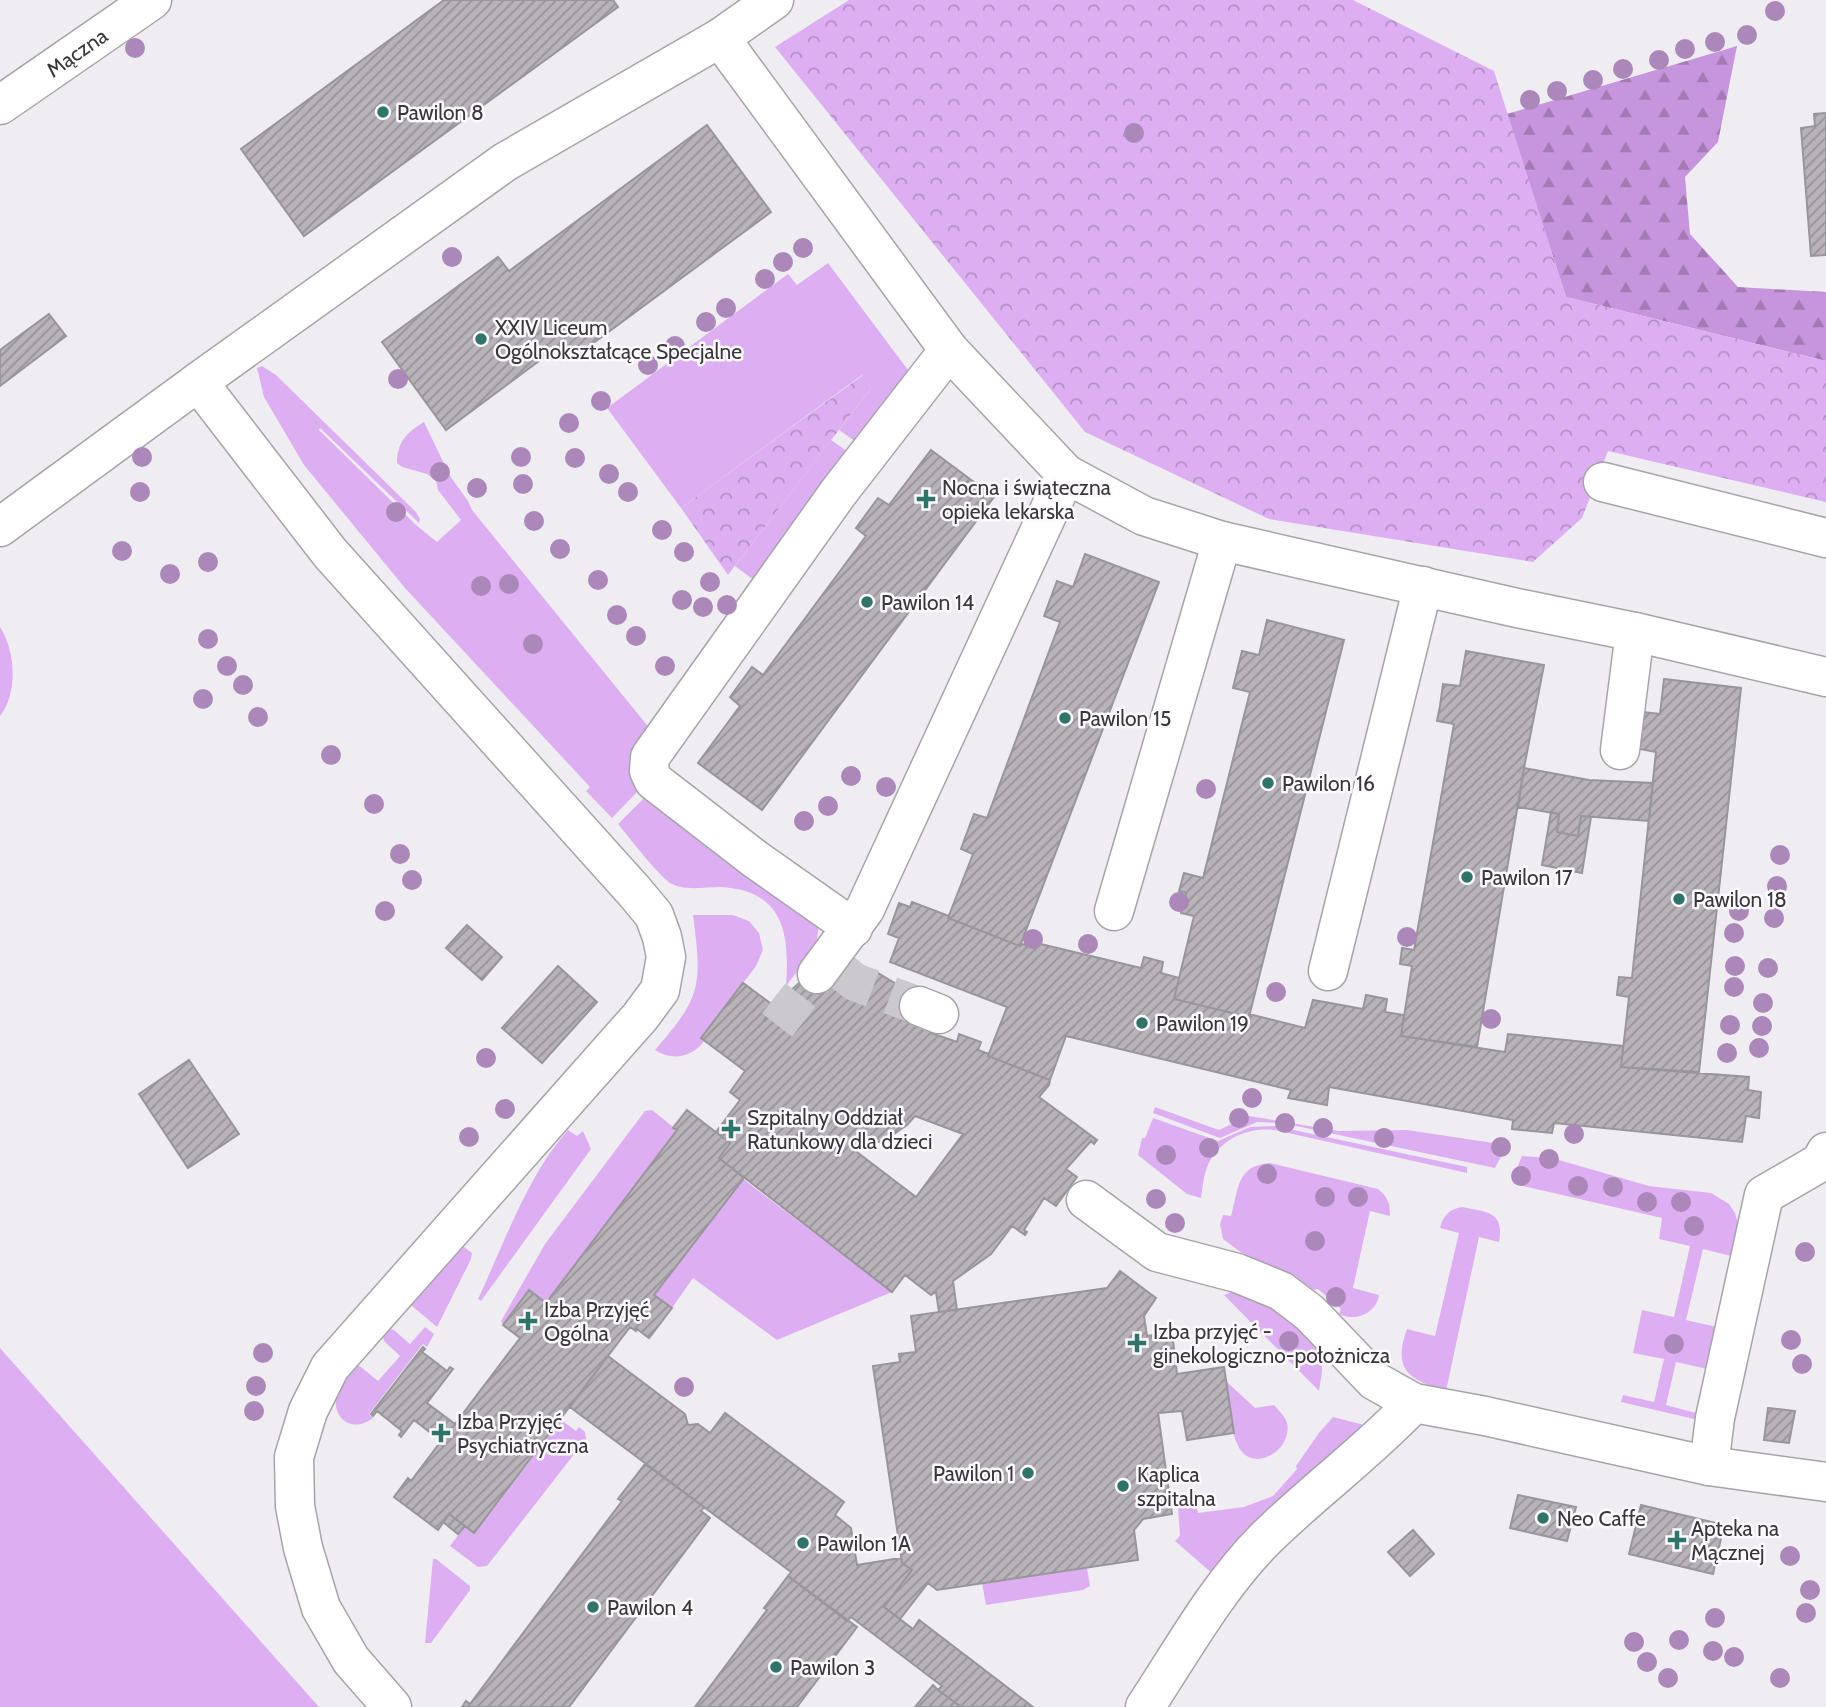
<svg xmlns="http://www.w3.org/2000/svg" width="1826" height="1707" viewBox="0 0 1826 1707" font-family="Cabin,sans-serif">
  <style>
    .grass { fill: #ddaff2 }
    .forest { fill: url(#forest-firs) }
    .park { fill: url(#park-crowns) }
    .building { fill: url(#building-hatch); stroke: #99969b; stroke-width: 2; fill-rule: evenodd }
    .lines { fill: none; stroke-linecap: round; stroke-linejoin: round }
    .minor-tunnel { stroke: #cbc9cd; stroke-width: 38; stroke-dasharray: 38 19; stroke-linecap: butt }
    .minor-casing { stroke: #a7a4a9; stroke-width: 41 }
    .minor { stroke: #fff; stroke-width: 38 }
    .tree { fill: #ab88b9 }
    .poi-dot { fill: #2e7468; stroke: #fdfaff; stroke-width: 2.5 }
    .labels { text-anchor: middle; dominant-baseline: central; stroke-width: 5; stroke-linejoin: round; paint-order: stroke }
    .street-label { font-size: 21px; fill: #393739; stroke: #fdfaff }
    .poi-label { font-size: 21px; fill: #393739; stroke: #fdfaff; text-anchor: start }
  </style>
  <defs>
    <pattern id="forest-firs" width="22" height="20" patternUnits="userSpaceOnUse" patternTransform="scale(1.75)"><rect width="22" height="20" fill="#c795dd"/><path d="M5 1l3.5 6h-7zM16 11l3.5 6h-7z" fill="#a37ab4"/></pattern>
    <pattern id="park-crowns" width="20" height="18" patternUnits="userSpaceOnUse" patternTransform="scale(1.75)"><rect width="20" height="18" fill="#ddaff2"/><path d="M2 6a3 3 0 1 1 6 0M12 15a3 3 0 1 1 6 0" fill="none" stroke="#b48fc5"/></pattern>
    <pattern id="building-hatch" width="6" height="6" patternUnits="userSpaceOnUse" patternTransform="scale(1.75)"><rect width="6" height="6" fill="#b7b3b8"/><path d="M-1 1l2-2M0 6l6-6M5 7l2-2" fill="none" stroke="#969297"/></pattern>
  </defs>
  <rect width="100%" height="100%" fill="#f0edf2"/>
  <path class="grass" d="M828 263 914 378 862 446 839 430 871 388 862 375 681 508 607 408 788 274 797 285Z
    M262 366 276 375 416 512 420 519 419 523 320 428 319 430 416 525 437 542 461 520 438 490 436 481 427 474 402 467 397 463C397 442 407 432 424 422L450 476 468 501 472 510 651 730C637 749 616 769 640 789L612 818 586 791 590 787 405 588 304 465 264 397 257 368Z
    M831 440 854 456 759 584 735 566Z
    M0 627C16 652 18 693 0 716Z
    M648 794 819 925 816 947 786 986C790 932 783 890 720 887 705 887 685 891 672 884 661 879 628 836 618 824Z
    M693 915H733L749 921 759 933 763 950 756 966 702 1038 704 1041C692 1058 671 1061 655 1050 702 996 702 985 693 915Z
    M1155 1107 1219 1130 1249 1116 1339 1131 1407 1130 1507 1145 1495 1168 1282 1123 1257 1122 1220 1138 1153 1113Z
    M652 1110 677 1130 546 1303 529 1291 503 1325 501 1321 545 1244 645 1111Z
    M1153 1118 1218 1141 1250 1127 1275 1126 1467 1167V1173L1275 1130C1249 1127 1225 1137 1211 1159 1204 1170 1203 1185 1201 1198L1187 1194 1138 1155 1142 1138H1145Z
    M568 1130 577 1136 583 1131 591 1149 481 1301 478 1299C504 1244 527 1176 568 1130Z
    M1522 1156 1552 1158 1649 1186 1711 1193 1729 1204 1735 1213 1738 1223 1735 1257 1703 1249 1686 1320 1717 1327 1707 1369 1676 1362 1666 1405 1696 1413 1694 1419 1621 1402 1623 1395 1654 1402 1664 1359 1633 1353 1642 1310 1674 1317 1690 1246 1659 1239 1662 1218 1514 1184 1512 1180Z
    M1270 1163 1378 1189C1388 1197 1390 1203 1390 1216L1370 1211 1353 1288 1379 1295C1376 1314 1355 1322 1339 1314L1341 1309 1318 1289 1314 1290 1296 1278 1242 1253 1223 1239 1220 1224 1223 1215 1231 1216C1239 1188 1236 1166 1270 1163Z
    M743 1179 892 1292 777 1340 693 1278 672 1308 654 1295Z
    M1462 1207C1486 1212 1505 1211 1499 1242L1479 1237 1446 1391C1409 1380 1392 1370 1407 1329L1435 1336 1459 1233 1440 1228C1443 1215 1450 1209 1462 1207Z
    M464 1247 472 1253 471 1259 437 1327 412 1306V1299L459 1249Z
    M1234 1291C1268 1305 1319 1325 1322 1368 1322 1376 1320 1383 1319 1391L1224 1295Z
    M425 1327 434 1334 427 1347 423 1344 369 1414 373 1418C349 1436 328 1414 338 1387 341 1380 350 1372 356 1365L361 1367 378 1381 400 1356 384 1341 383 1335 389 1329 394 1330 410 1344Z
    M0 1348 319 1707H0Z
    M1226 1381 1255 1408 1274 1405C1279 1411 1285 1416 1287 1423 1293 1450 1253 1475 1238 1446 1229 1427 1229 1402 1226 1381Z
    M1333 1417 1364 1425 1309 1481 1234 1544 1214 1575 1175 1541 1180 1536 1178 1506 1196 1505 1198 1513 1244 1507 1273 1496 1297 1469 1296 1466 1319 1433Z
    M561 1420 576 1431 579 1427 585 1432 586 1439 487 1566 478 1567 450 1546 465 1526 475 1533Z
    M433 1559H436L470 1586V1590L431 1643H425Z
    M1087 1568 1090 1586 1083 1590 986 1605 982 1583Z"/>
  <path class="forest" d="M1737 46 1718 142 1685 177 1690 234 1738 287 1826 292V361L1566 297 1507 114Z"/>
  <path class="park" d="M849 0H1353L1494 71 1566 297 1826 361V502L1608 451 1582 518 1533 562 1269 519 1085 432 775 47Z
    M863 375 871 388 728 575 681 508Z"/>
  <path class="building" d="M444 0H613L618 7 304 236 241 149Z
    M1826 113V255L1811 256 1801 128 1815 126 1814 114Z
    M707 125 771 212 573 358 562 344 446 430 382 342 498 257 509 271Z
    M49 314 66 336 0 386V350Z
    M931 450 994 497 762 810 698 763 740 706 730 697 752 667 763 675 866 536 856 528 878 498 889 505Z
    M1085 554 1159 582 1020 946 948 918 973 854 961 849 965 838 974 814 987 818 1060 622 1044 616 1057 581 1073 587Z
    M1267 620 1344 640 1249 1017 1174 999 1194 916 1181 913 1186 893 1179 891 1184 873 1203 878 1250 692 1233 688 1242 651 1259 655Z
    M1466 651 1544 665 1524 768 1477 1047 1401 1036 1412 966 1400 964 1402 948 1414 950 1454 724 1437 721 1440 706 1443 684 1460 686Z
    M1664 679 1741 688 1699 1072 1621 1067 1629 997 1617 995 1619 977 1632 978 1656 752 1640 749 1644 712 1660 714Z
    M1524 768 1589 780 1653 783 1649 821 1581 816 1578 836 1557 832 1559 814 1518 807Z
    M1551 812 1559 814 1557 832 1578 836 1581 816 1591 817 1582 873 1542 865Z
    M912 902 949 916 948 918 1020 946 1022 944 1030 946 1032 942 1141 968 1144 957 1163 962 1161 973 1179 978 1174 999 1249 1017V1014L1305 1028 1313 1000 1363 1009 1366 995 1387 999 1385 1012 1404 1015 1401 1036 1505 1052 1508 1034 1623 1046 1621 1067 1749 1077 1748 1090 1761 1092 1759 1118 1746 1116 1742 1142 1554 1123 1552 1133 1512 1129 1513 1120 1329 1087 1327 1105 1288 1098 1291 1090 1066 1036 1050 1080 988 1056 1007 1007 890 962 899 938 888 934 899 903 910 907Z
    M467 925 502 957 482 980 446 948Z
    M558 966 597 1002 542 1063 502 1028Z
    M851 968 878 973 906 990 927 1020 931 1033 957 1042 959 1034 981 1042 978 1050 989 1054 988 1056 1050 1080 1049 1085 1039 1097 1097 1140 1094 1144 1091 1141 1066 1169 1077 1177 1056 1206 1044 1198 1024 1230 1027 1232 1025 1235 1012 1226 991 1254 953 1281 957 1310 939 1312 936 1292 931 1295 905 1275 892 1292 719 1158 730 1143 716 1132 740 1100 730 1092 745 1071 701 1038 743 983 774 1006 764 1020 765 1021 777 1003 799 983 817 974ZM915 1116 963 1134 916 1197 853 1149 885 1140 907 1125Z
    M189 1060 239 1134 188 1168 139 1094Z
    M687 1110 730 1143 719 1158 744 1178 654 1295 672 1308 649 1338 637 1329 636 1331 630 1327 474 1533 449 1514 438 1530 394 1497 408 1478 411 1481 441 1441 414 1420 401 1437 399 1435 402 1431 377 1411 373 1416 371 1414 423 1347 425 1349 422 1352 434 1361 447 1371 450 1367 453 1369 427 1403 455 1424 520 1338 503 1325 529 1290 546 1303 677 1130 673 1128Z
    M1120 1271 1156 1298 1144 1316 1147 1336 1172 1332 1177 1374 1224 1367 1234 1433 1187 1440 1182 1411 1158 1413 1172 1514 1143 1519 1134 1530 1138 1560 937 1590 928 1583 900 1619 884 1607 912 1570 902 1563 873 1366 900 1362 899 1354 916 1352 911 1316 1107 1288Z
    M608 1356 685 1414 688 1425 698 1424 710 1433 725 1413 844 1502 835 1515 851 1528 857 1565 901 1558 902 1563 912 1570 884 1607 913 1629 919 1620 1033 1707H961L938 1690 942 1686 851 1617 847 1621 788 1576 791 1572 570 1407Z
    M1768 1408 1795 1411 1789 1443 1764 1440Z
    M645 1464 704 1507 701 1511 710 1518 569 1707H462L466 1701 470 1704 622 1501 618 1499Z
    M1518 1495 1576 1507 1567 1541 1510 1528Z
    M1641 1505 1724 1525 1713 1574 1629 1554Z
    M449 1514 465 1526 458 1534 443 1522Z
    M1413 1530 1434 1554 1410 1576 1388 1552Z
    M788 1576 857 1627 797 1707H695L767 1610 764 1608Z
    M933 1685 938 1690 961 1707H915Z"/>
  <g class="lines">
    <path class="minor-tunnel" d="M840 970 855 982 919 1006
      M777 1025 817 974"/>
    <g class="minor-casing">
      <g id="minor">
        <path d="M720 38 949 350 1066 474 1144 516 1222 541 1517 608 1635 632 1826 677"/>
        <path id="s1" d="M0 105 152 0"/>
        <path d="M1603 482 1826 538"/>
        <path d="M0 527 198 382"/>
        <path d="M1620 750 1635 632"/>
        <path d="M1114 911 1222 541"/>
        <path d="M853 928 755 859 654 781 649 771 650 757 838 493 949 350"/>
        <path d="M1328 971 1423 586"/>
        <path d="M817 974 865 909 1066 474"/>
        <path d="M919 1006 939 1014"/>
        <path d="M1086 1200 1157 1252 1237 1273 1281 1291 1310 1313 1375 1381 1414 1403"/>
        <path d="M1709 1466 1715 1418 1764 1195 1821 1162 1826 1152"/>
        <path d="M392 1707 351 1660 321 1608 303 1548 295 1506 294 1457 308 1411 330 1367 640 1017 660 990 666 957 662 937 654 915 634 891 330 553 198 382 505 162 720 38 774 0"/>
        <path d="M1145 1707C1182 1651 1216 1589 1263 1541 1311 1493 1367 1453 1414 1403L1485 1416 1709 1466 1826 1482"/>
      </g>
    </g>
    <use href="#minor" class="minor"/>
  </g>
  <g class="tree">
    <circle cx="1775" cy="11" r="10"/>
    <circle cx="1747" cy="35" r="10"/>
    <circle cx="1715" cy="42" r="10"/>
    <circle cx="135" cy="48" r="10"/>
    <circle cx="1685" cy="49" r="10"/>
    <circle cx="1659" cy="60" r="10"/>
    <circle cx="1623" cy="69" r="10"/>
    <circle cx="1593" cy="80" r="10"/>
    <circle cx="1557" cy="91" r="10"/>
    <circle cx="1530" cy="100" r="10"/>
    <circle cx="1134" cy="133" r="10"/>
    <circle cx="803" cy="248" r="10"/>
    <circle cx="452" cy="257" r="10"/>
    <circle cx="783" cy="262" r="10"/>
    <circle cx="765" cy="279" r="10"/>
    <circle cx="726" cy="308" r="10"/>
    <circle cx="706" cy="322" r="10"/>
    <circle cx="675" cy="346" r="10"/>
    <circle cx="648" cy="365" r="10"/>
    <circle cx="398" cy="379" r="10"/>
    <circle cx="601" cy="401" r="10"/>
    <circle cx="569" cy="423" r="10"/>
    <circle cx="142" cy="457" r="10"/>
    <circle cx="521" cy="457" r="10"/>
    <circle cx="575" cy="458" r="10"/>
    <circle cx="440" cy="472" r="10"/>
    <circle cx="609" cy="474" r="10"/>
    <circle cx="523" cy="484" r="10"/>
    <circle cx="477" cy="488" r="10"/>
    <circle cx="140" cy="492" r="10"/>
    <circle cx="628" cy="492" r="10"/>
    <circle cx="396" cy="512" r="10"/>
    <circle cx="534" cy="521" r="10"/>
    <circle cx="662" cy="530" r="10"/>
    <circle cx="560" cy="549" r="10"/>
    <circle cx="122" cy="551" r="10"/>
    <circle cx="684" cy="552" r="10"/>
    <circle cx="208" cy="562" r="10"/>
    <circle cx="170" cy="574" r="10"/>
    <circle cx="598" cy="580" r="10"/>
    <circle cx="710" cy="582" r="10"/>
    <circle cx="509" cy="584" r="10"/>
    <circle cx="481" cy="586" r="10"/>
    <circle cx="682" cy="600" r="10"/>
    <circle cx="727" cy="605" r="10"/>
    <circle cx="703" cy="607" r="10"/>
    <circle cx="617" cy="615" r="10"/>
    <circle cx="636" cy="636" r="10"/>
    <circle cx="208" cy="639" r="10"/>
    <circle cx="533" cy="644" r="10"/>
    <circle cx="227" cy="666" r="10"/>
    <circle cx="665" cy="666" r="10"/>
    <circle cx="243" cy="685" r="10"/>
    <circle cx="203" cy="699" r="10"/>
    <circle cx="258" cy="717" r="10"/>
    <circle cx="331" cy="755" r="10"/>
    <circle cx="851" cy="776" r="10"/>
    <circle cx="886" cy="787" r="10"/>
    <circle cx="1206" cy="789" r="10"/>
    <circle cx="374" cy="804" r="10"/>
    <circle cx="828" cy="806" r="10"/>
    <circle cx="804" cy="821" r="10"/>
    <circle cx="400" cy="854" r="10"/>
    <circle cx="1780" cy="855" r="10"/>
    <circle cx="412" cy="880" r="10"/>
    <circle cx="1777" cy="886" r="10"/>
    <circle cx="1179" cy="902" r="10"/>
    <circle cx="385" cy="911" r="10"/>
    <circle cx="1739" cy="911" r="10"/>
    <circle cx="1774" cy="918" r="10"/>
    <circle cx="1734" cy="933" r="10"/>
    <circle cx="1407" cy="937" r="10"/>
    <circle cx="1033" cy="939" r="10"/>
    <circle cx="1088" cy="944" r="10"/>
    <circle cx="1735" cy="966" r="10"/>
    <circle cx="1768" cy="968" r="10"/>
    <circle cx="1734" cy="987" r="10"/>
    <circle cx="1276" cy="992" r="10"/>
    <circle cx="1763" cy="1003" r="10"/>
    <circle cx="1491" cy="1019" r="10"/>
    <circle cx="1730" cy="1025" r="10"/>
    <circle cx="1762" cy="1026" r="10"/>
    <circle cx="1759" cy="1048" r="10"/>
    <circle cx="1727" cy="1053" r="10"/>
    <circle cx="486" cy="1058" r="10"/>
    <circle cx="1252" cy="1098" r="10"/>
    <circle cx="505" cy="1109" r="10"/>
    <circle cx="1239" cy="1118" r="10"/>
    <circle cx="1285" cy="1123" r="10"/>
    <circle cx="1323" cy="1128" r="10"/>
    <circle cx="1574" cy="1134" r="10"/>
    <circle cx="469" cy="1137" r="10"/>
    <circle cx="1384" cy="1138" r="10"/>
    <circle cx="1501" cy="1147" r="10"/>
    <circle cx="1209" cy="1148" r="10"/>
    <circle cx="1166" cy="1155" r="10"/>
    <circle cx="1549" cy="1159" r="10"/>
    <circle cx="1267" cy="1174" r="10"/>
    <circle cx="1521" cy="1176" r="10"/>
    <circle cx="1578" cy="1186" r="10"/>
    <circle cx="1613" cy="1187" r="10"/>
    <circle cx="1325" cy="1197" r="10"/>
    <circle cx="1358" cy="1197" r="10"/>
    <circle cx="1156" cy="1199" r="10"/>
    <circle cx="1647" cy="1202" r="10"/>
    <circle cx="1681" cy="1202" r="10"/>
    <circle cx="1175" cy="1223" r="10"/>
    <circle cx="1694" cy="1226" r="10"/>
    <circle cx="1315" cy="1241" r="10"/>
    <circle cx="1805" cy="1252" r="10"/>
    <circle cx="1336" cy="1297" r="10"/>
    <circle cx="1791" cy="1340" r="10"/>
    <circle cx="1289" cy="1341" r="10"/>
    <circle cx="1674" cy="1344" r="10"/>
    <circle cx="263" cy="1353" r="10"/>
    <circle cx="1802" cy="1364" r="10"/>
    <circle cx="256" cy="1386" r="10"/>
    <circle cx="684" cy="1387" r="10"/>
    <circle cx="254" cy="1411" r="10"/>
    <circle cx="1790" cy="1556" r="10"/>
    <circle cx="1810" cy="1590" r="10"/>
    <circle cx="1806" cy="1613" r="10"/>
    <circle cx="1715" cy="1618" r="10"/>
    <circle cx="1679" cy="1640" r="10"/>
    <circle cx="1634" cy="1642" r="10"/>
    <circle cx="1713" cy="1651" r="10"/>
    <circle cx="1734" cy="1657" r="10"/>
    <circle cx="1647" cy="1662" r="10"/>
    <circle cx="1668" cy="1678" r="10"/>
    <circle cx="1780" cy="1678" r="10"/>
  </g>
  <g class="poi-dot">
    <circle cx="383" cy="112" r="7"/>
    <circle cx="481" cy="339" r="7"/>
    <path d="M922.5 488.5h7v7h7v7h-7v7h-7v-7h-7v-7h7z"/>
    <circle cx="867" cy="602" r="7"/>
    <circle cx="1065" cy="718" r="7"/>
    <circle cx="1268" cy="783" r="7"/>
    <circle cx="1467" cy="877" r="7"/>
    <circle cx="1679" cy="899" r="7"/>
    <circle cx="1142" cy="1023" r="7"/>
    <path d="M727.5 1118.5h7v7h7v7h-7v7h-7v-7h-7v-7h7z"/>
    <path d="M524.5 1310.5h7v7h7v7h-7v7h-7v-7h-7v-7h7z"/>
    <path d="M1133.5 1332.5h7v7h7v7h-7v7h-7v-7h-7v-7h7z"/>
    <path d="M437.5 1422.5h7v7h7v7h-7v7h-7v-7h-7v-7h7z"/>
    <circle cx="1028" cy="1473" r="7"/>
    <circle cx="1123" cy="1486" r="7"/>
    <circle cx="1543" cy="1518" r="7"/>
    <path d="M1673.5 1529.5h7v7h7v7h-7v7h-7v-7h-7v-7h7z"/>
    <circle cx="803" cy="1543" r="7"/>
    <circle cx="593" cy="1607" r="7"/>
    <circle cx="776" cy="1667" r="7"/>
  </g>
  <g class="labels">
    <g class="street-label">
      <text stroke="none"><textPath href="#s1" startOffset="93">Mączna</textPath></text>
    </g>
    <g class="poi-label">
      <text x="397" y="112">Pawilon 8</text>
      <text x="495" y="327">XXIV Liceum<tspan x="495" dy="24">Ogólnokształcące Specjalne</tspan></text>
      <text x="942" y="487">Nocna i świąteczna<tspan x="942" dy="24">opieka lekarska</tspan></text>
      <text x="881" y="602">Pawilon 14</text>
      <text x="1079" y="718">Pawilon 15</text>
      <text x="1282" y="783">Pawilon 16</text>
      <text x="1481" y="877">Pawilon 17</text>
      <text x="1693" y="899">Pawilon 18</text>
      <text x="1156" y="1023">Pawilon 19</text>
      <text x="747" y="1117">Szpitalny Oddział<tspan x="747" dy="24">Ratunkowy dla dzieci</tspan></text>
      <text x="544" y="1309">Izba Przyjęć<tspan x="544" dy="24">Ogólna</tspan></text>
      <text x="1153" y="1331">Izba przyjęć -<tspan x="1153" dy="24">ginekologiczno-położnicza</tspan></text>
      <text x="457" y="1421">Izba Przyjęć<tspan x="457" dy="24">Psychiatryczna</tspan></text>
      <text x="1014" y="1473" text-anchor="end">Pawilon 1</text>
      <text x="1137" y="1474">Kaplica<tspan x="1137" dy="24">szpitalna</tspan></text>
      <text x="1557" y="1518">Neo Caffe</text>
      <text x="1691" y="1528">Apteka na<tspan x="1691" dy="24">Mącznej</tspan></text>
      <text x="817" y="1543">Pawilon 1A</text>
      <text x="607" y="1607">Pawilon 4</text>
      <text x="790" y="1667">Pawilon 3</text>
    </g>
  </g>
</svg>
